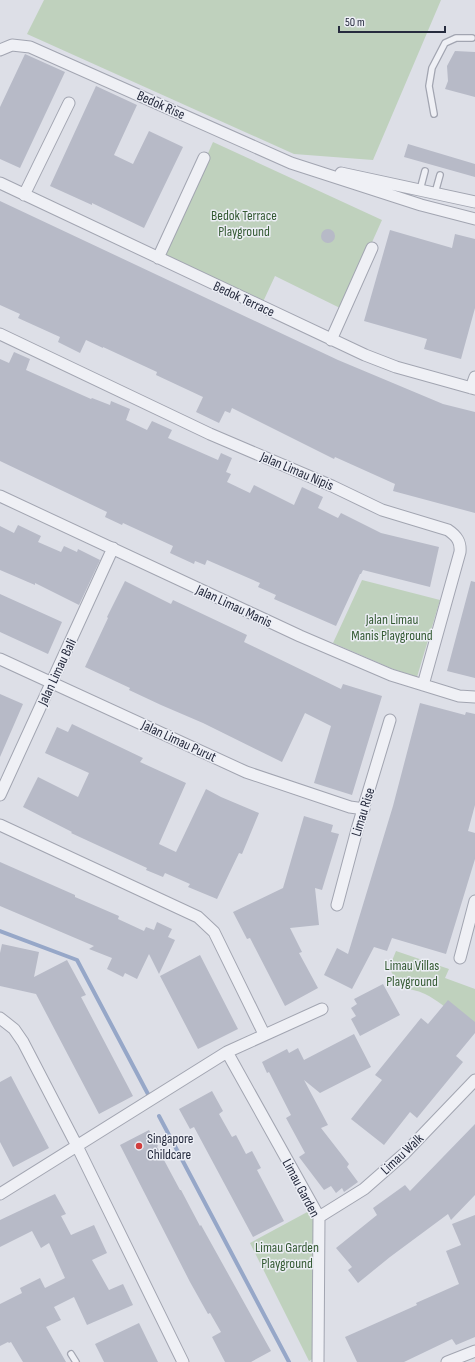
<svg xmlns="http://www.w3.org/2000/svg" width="475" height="1362" viewBox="0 0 475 1362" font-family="'Sofia Sans Condensed',sans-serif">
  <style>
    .green { fill: #bfd1bd }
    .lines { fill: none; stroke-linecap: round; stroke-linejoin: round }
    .stream { stroke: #96a7c8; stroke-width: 4 }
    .building { fill: #b7bac7 }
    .lane-casing { stroke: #a2a5b1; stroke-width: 8 }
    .street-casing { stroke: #a2a5b1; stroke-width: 13 }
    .lane { stroke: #eff0f5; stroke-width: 5.5 }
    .street { stroke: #eff0f5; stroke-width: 11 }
    .poi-dot { fill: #d13d3d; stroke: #eceef5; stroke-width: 1.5 }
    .labels { text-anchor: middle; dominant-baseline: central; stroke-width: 3; stroke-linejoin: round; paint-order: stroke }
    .street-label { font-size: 14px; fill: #262b3e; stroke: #eceef5 }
    .park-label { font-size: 14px; fill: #345a33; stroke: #eceef5 }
    .poi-label { font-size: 14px; fill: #262b3e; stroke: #eceef5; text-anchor: start }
  </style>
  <rect width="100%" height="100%" fill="#dddfe7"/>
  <path class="green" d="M44 0H441L373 160 294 154 27 34Z
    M213 142 382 220 342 309 275 276 262 304 162 257Z
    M362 580 440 600 417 677 393 669 333 643Z
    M396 951 449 969 445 978 475 989V1032C459 1019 443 1003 425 994 417 990 409 989 401 988L389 968Z
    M311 1210 316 1221V1357L309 1361 250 1243Z"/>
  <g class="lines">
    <path class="stream" d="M0 931 77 960 149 1096
      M159 1116 289 1362"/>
  </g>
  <path class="building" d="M455 51 475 52V97L445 89 448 81 447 66Z
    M25 54 65 72 20 168 0 159V107Z
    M96 86 137 105 114 155 133 164 149 131 183 147 144 228 92 203V205L50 186Z
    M408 144 475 164V177L404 157Z
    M0 201 338 360 443 404 475 412V513L393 491 395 484 335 457 334 459 232 408 230 413 225 411 219 423 196 412 203 397 156 375 157 372 103 347V348L86 340 80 353 58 342 60 337 18 318 20 314 0 305Z
    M321 236a7 7 0 1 1 14 0a7 7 0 1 1-14 0Z
    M390 230 452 248 455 234 475 239V308L461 359 424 349 427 339 364 321Z
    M14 352 30 359 26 370 91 399 92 398 110 405 111 401 130 409 126 420 147 430 152 421 172 430 168 438 218 460 221 453 232 458 226 472 231 474 227 482 250 493 254 485 294 505 302 487 323 497 318 508 338 518 341 513 381 533 439 547 430 587 363 570 361 574H360L336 626 274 599 276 595 258 587 260 583 207 560 205 565 195 561 194 564 170 553 173 546 123 523 122 525 105 517 107 512 0 461V359L9 363Z
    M18 525 41 536 38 542 61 552 64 546 77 552 78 549 100 560 79 605 35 583V585L0 570V526L14 533Z
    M125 581 171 604 173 600 247 635 244 642 341 689 343 684 382 696 352 795 314 783 331 726 305 713 282 762 203 723 161 705 129 690 130 688 85 667 108 618 107 617Z
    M471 581 475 582V678L447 671Z
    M0 594 62 622 48 654 0 632Z
    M0 694 23 704 0 757Z
    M420 703 465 715 466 712 475 714V805L468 831 475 833V859L446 954 392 938 387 951 374 947 352 989 324 975 337 948 348 954 393 806Z
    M72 724 143 758 140 762 186 783 159 844 176 852 206 789 221 797 259 813 242 854 239 853 217 899 188 887 190 884 165 873 163 877 146 870 147 868 71 833 72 832 23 807 38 777 78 797 89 773 45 753 57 727 68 732Z
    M304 816 333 825 331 832 339 834 322 890 315 888 319 925 290 928 302 952 299 953 318 988 285 1006 250 938 247 939 233 912 283 888Z
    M0 862 75 895V897L119 916 118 919 144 931 146 927 154 930 157 922 172 929 168 937 175 940 159 974 149 954 137 979 125 973 123 977 107 969 112 958 89 949 94 946 0 906Z
    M2 944 39 952 34 977 67 960 86 995 81 997 133 1096 99 1114 36 994 0 986V953Z
    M200 955 238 1029 198 1049 160 976Z
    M383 984 400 1015 360 1036 351 1019 356 1016 351 1008 357 1004 354 999Z
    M448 1000 475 1022V1033L456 1056 463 1062 417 1118 410 1112 384 1145 351 1119 382 1080 375 1075 421 1018 428 1024Z
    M354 1034 371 1067 320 1093 304 1080 328 1125 321 1128 349 1164 347 1167 358 1182 344 1192 342 1188 336 1193 331 1186 324 1190 299 1157 305 1153 286 1118 291 1115 269 1072 267 1073 262 1062 287 1049 289 1053 298 1048 304 1060Z
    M11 1076 49 1148 13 1167 0 1142V1082Z
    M212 1091 223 1111 219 1114 232 1137 236 1135 246 1154 252 1151 261 1168 257 1170 284 1221 253 1237 194 1127 190 1129 179 1109Z
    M475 1124V1195L451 1220 448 1214 390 1257 358 1283 348 1270 352 1267 336 1248 377 1215 373 1208 405 1185 410 1191Z
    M149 1130 158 1146 157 1147 180 1190H181L200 1226 201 1225 271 1351 251 1362H225L212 1337 221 1332 210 1313 208 1314 190 1282 120 1145Z
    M55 1194 66 1214 61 1216 71 1235 94 1225 107 1253 92 1260 109 1290 123 1284 133 1305 87 1325 74 1297 54 1307 61 1320 46 1327 66 1362H23L11 1342 9 1343 8 1342 0 1346V1304L22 1293 20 1288 40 1278 45 1288 65 1278 49 1243 41 1248 32 1231 0 1247V1220Z
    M475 1215V1337L456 1345 452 1339 404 1362H357L345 1337 417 1305 416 1303 459 1284 446 1251 461 1245 452 1224Z
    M139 1323 158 1362H104L95 1344Z"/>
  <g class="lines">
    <g class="lane-casing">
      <path id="lane" d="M434 114 429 86 432 68 445 43 456 38H472
        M420 190 425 171
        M435 193 440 175
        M71 1354 76 1362"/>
    </g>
    <g class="street-casing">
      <path id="street" d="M0 50 12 45 30 47 291 163 421 205 475 219
        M341 173 475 202
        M0 183 365 355 396 367 475 389
        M24 195 69 103
        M158 258 204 158
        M0 334 210 434 332 486 382 510 448 530C457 536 461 542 460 552L423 685
        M331 340 372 248
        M471 388 475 377
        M0 496 300 636 391 675 459 696 475 697
        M0 659 246 772 350 807 364 809
        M0 795 113 548
        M0 825 198 917 214 932 264 1034
        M337 905 358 826 390 720
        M460 958 475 901
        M0 1018 14 1029 23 1042 77 1146 183 1362
        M227 1052 319 1217 318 1362
        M0 1194 227 1052 322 1009
        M319 1217 364 1189 405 1153 475 1080
        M447 1362 475 1351"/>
    </g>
    <use href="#lane" class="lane"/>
    <use href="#street" class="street"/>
  </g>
  <circle class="poi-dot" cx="139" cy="1146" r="4"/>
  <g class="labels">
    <g class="street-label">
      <text transform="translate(161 105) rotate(24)">Bedok Rise</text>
      <text transform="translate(244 299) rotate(25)">Bedok Terrace</text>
      <text transform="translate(297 471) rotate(23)">Jalan Limau Nipis</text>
      <text transform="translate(234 606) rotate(25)">Jalan Limau Manis</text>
      <text transform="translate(57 672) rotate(-65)">Jalan Limau Bali</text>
      <text transform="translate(179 741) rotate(25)">Jalan Limau Purut</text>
      <text transform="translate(363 812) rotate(-73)">Limau Rise</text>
      <text transform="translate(402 1154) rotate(-43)">Limau Walk</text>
      <text transform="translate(301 1188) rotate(62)">Limau Garden</text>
    </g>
    <g class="park-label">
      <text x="244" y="215">Bedok Terrace<tspan x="244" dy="16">Playground</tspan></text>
      <text x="392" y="619">Jalan Limau<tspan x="392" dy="16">Manis Playground</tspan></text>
      <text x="412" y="965">Limau Villas<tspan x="412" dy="16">Playground</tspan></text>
      <text x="287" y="1247">Limau Garden<tspan x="287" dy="16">Playground</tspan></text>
    </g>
    <g class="poi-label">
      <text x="147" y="1138">Singapore<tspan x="147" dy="16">Childcare</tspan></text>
    </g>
  </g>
  <path d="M339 26v6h106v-6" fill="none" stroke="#262b3e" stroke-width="2"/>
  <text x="345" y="26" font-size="12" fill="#262b3e" stroke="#eceef5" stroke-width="3" paint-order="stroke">50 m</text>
</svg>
